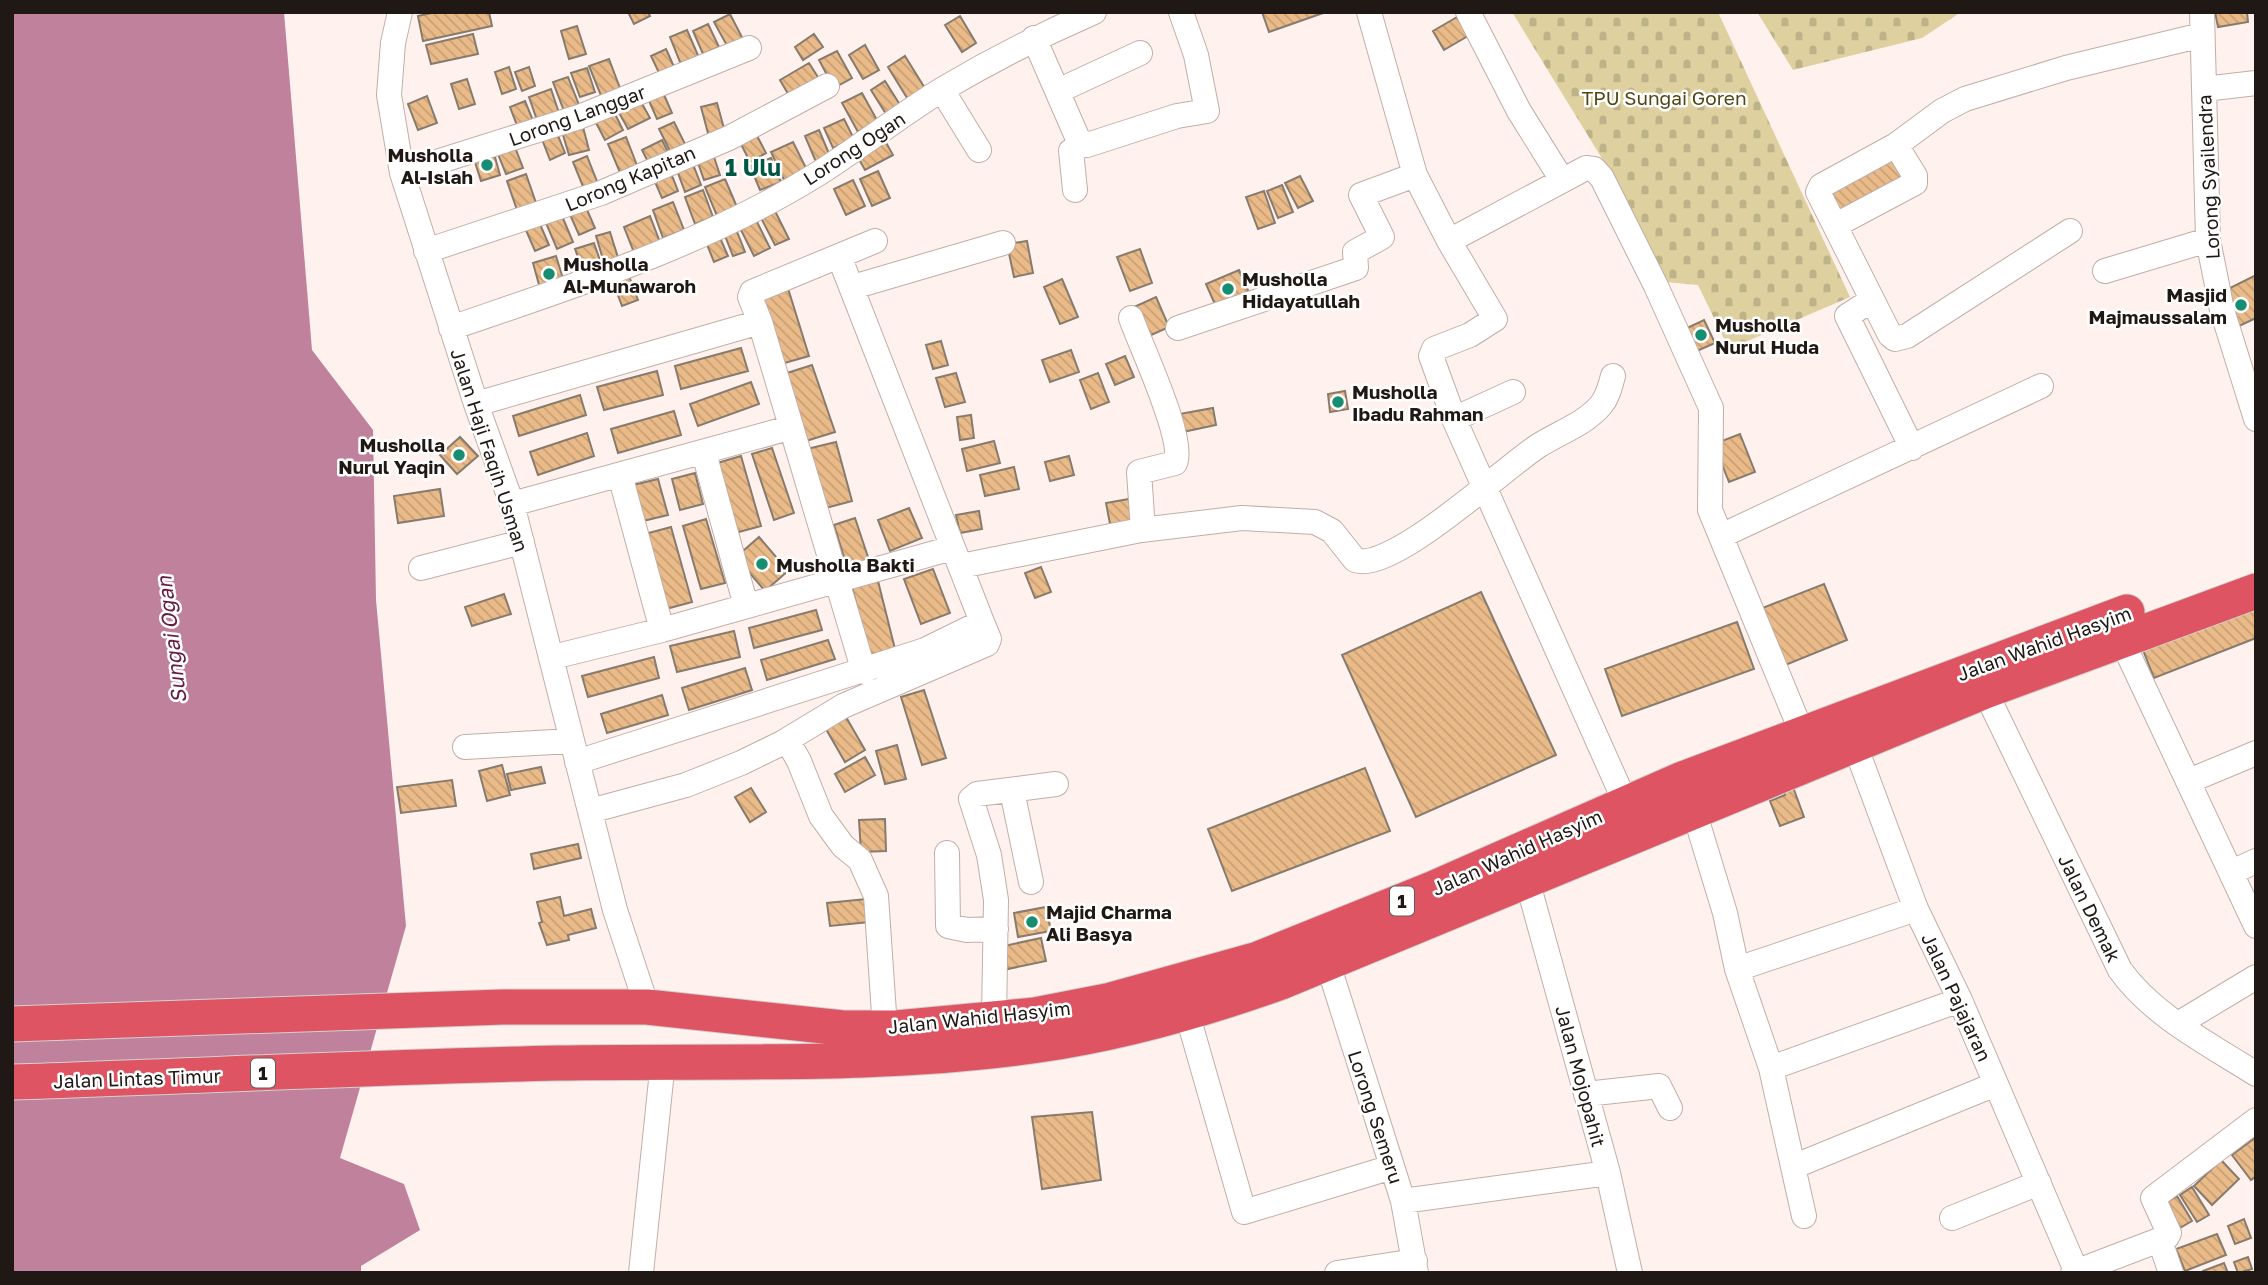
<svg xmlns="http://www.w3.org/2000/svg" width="2268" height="1285" viewBox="0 0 2268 1285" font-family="'Golos Text',sans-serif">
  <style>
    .cemetery { fill: url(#cemetery-stones) }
    .water { fill: #bf819c }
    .building { fill: url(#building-back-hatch); stroke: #877b6e; stroke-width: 2 }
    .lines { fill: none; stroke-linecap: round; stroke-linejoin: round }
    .minor-casing { stroke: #c1aea7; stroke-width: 26 }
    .highway-casing { stroke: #d2d1d0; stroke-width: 37 }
    .minor { stroke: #fff; stroke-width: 24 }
    .highway { stroke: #de5462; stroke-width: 35 }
    .poi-dot { fill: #178e71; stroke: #fff; stroke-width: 2.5 }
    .labels { text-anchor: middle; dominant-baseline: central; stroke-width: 5; stroke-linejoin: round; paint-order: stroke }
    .shield { fill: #fff; stroke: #625d5b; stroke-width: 2 }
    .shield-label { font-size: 18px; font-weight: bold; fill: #1f1815 }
    .park-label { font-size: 19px; fill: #524513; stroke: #fff }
    .street-label { font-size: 19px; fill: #1f1815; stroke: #fff }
    .poi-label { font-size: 19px; font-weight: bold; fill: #1f1815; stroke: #fff; text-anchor: start }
    .water-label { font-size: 21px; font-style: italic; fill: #661b43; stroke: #fff }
    .quarter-label { font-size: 23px; font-weight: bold; fill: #005744; stroke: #fff }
  </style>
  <defs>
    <pattern id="cemetery-stones" width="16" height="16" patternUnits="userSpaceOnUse" patternTransform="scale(1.75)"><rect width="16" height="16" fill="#ded09f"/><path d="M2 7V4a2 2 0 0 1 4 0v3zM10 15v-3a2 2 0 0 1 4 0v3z" fill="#beb288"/></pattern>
    <pattern id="building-back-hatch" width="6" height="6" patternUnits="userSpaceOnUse" patternTransform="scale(1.75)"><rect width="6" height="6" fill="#eabb89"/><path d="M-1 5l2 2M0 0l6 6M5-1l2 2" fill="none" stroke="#c8a075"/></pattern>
  </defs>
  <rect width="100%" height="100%" fill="#fff2ee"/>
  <path class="cemetery" d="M1512 12H1718L1850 297 1729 349 1698 285 1665 282 1606 165Z
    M1757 12H1961L1922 38 1793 70Z"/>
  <path class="water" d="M12 12H284L312 350 373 430 376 600 406 926 340 1158 404 1184 420 1230 361 1266V1273H12Z"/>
  <path class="building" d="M436 12H489L492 26 423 41 418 16Z
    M628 12H648L650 16 634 24Z
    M1262 12H1326L1269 32Z
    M2215 12H2247L2248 22 2218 27Z
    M730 14 746 45 731 53 714 22Z
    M960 16 976 43 962 52 945 25Z
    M1457 17 1468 36 1444 50 1433 31Z
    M708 24 719 47 703 54 693 31Z
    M577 26 586 54 569 59 561 31Z
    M687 30 700 60 682 67 670 37Z
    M473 34 478 54 431 64 426 45Z
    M814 34 823 47 803 60 795 47Z
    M865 45 879 70 863 79 849 55Z
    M666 49 675 69 660 75 651 56Z
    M837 51 852 78 834 88 819 60Z
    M905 56 926 90 909 101 888 67Z
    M609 59 621 91 602 98 589 66Z
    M809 63 821 82 791 99 780 80Z
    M509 67 516 89 502 94 495 72Z
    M529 67 535 86 522 91 515 72Z
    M587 68 595 92 580 97 571 73Z
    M568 77 579 105 564 111 553 82Z
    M467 79 475 104 459 109 451 84Z
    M885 81 902 108 888 117 871 90Z
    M661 88 672 113 657 119 646 94Z
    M551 89 559 113 537 120 529 97Z
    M862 93 878 122 858 132 842 103Z
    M427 96 437 123 418 130 408 104Z
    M640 100 650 118 628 129 618 111Z
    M525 101 534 123 518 128 510 107Z
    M717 103 725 132 709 137 701 107Z
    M614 112 623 130 605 140 595 121Z
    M844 119 854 139 833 148 824 128Z
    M674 122 685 144 670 151 659 129Z
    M582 123 589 150 569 155 561 128Z
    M555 128 565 153 550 160 540 134Z
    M819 130 830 156 816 162 805 136Z
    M755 132 766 153 750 162 739 140Z
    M626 137 638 168 621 175 608 144Z
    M884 139 893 155 865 170 856 154Z
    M662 140 671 158 651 168 642 150Z
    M513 142 523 168 506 174 496 149Z
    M793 142 807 170 784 180 771 152Z
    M493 150 500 175 481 181 473 156Z
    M712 151 720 175 704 180 696 157Z
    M1895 153 1909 179 1838 216 1824 190Z
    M587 156 598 184 584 189 573 162Z
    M771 158 781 182 760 190 750 166Z
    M691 159 701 185 685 192 675 165Z
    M669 168 678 191 662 198 652 175Z
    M878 171 890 198 872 206 860 179Z
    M526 174 536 203 517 210 507 181Z
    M1300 176 1313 201 1298 208 1285 183Z
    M725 179 737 207 717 216 705 187Z
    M853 180 865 206 846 215 834 189Z
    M1282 185 1293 212 1278 218 1267 191Z
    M703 190 713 217 695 224 685 197Z
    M1264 191 1275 223 1258 229 1246 197Z
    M673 202 684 230 663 238 653 210Z
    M584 203 595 228 579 235 568 210Z
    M773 207 789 239 775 245 759 214Z
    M753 214 770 248 754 256 737 222Z
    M562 216 573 242 557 249 546 223Z
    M650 216 661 245 635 255 624 227Z
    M539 222 549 245 535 251 525 228Z
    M734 224 745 252 733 256 722 228Z
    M717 231 728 256 714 262 704 237Z
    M610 232 620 264 606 269 596 236Z
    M1027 241 1033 273 1014 277 1007 244Z
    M594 243 603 269 585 276 575 249Z
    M1140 249 1152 283 1130 291 1117 257Z
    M556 256 565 285 541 292 533 263Z
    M1239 270 1250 295 1217 309 1206 284Z
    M2256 275V318L2237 327 2220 293Z
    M629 276 638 300 622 306 613 282Z
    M1062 279 1078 317 1060 324 1044 287Z
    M787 285 809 356 781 364 760 293Z
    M1156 297 1169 327 1147 337 1134 307Z
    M1704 320 1715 343 1697 351 1687 328Z
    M941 341 948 365 933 369 926 345Z
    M741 348 748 371 681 389 675 366Z
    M1071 350 1079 372 1050 382 1042 360Z
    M1125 356 1134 377 1115 385 1106 364Z
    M812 365 835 432 806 441 784 374Z
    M657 371 663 395 604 410 597 387Z
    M956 373 965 402 945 407 936 378Z
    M1098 373 1109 402 1091 409 1080 380Z
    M751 382 759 404 698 426 690 404Z
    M1345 391 1348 409 1330 412 1328 394Z
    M580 395 586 415 519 436 513 416Z
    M1213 408 1216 425 1178 433 1174 415Z
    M674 411 681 435 618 453 611 429Z
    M971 415 974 438 960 440 957 417Z
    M587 433 594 456 538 475 530 452Z
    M1740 434 1755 472 1729 482 1714 444Z
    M460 437 478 456 457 474 440 455Z
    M994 441 1000 463 967 471 962 449Z
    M836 442 852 501 822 509 807 449Z
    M772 448 794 513 774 520 752 454Z
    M741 456 761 526 735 533 714 464Z
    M1069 456 1074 475 1050 481 1045 462Z
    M1014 467 1019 489 985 496 980 475Z
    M695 473 703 504 680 510 672 479Z
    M658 479 668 515 643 521 633 485Z
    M440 489 444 516 398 523 394 496Z
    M1129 499 1134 525 1111 529 1106 503Z
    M909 508 922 538 890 551 878 520Z
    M979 511 982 529 960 533 956 515Z
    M855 518 869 560 847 567 834 525Z
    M706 519 725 583 701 589 683 526Z
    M671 527 692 602 666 609 645 534Z
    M759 537 788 571 765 591 736 557Z
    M1041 567 1051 592 1035 598 1025 573Z
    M933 569 950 613 921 624 904 579Z
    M878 581 895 649 869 655 852 587Z
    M1824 584 1847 640 1783 666 1760 609Z
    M1481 592 1556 755 1416 817 1342 655Z
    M504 594 511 614 472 626 465 607Z
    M2256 605V638L2154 678 2143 650Z
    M816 610 822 630 754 648 749 628Z
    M1737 622 1754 669 1622 716 1605 669Z
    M734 631 740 657 677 672 670 646Z
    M828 640 835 659 767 680 761 660Z
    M654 657 659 678 588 697 582 676Z
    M745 668 752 690 689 710 682 688Z
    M924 690 946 758 922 765 901 697Z
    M662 695 668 715 607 733 601 714Z
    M846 717 865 750 845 762 826 729Z
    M897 745 906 779 885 784 876 751Z
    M865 757 875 775 845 792 835 774Z
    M502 765 510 795 487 801 479 771Z
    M541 767 545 783 511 790 507 774Z
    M1365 768 1390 831 1232 891 1208 829Z
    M1790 779 1804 817 1780 826 1770 801 1785 795 1780 783Z
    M452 780 456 806 401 813 397 787Z
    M751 788 766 812 750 822 735 797Z
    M885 819 886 851 861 852 859 820Z
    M578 844 581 858 534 869 531 854Z
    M560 897 564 916 591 909 596 928 568 935 569 940 547 945 539 923 542 922 537 902Z
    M866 899 869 922 830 926 827 903Z
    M1046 907 1051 931 1018 937 1014 913Z
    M1041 938 1046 961 1003 970 999 947Z
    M1092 1112 1101 1180 1042 1189 1032 1117Z
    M2256 1137V1176L2251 1180 2232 1155Z
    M2221 1160 2239 1179 2212 1205 2194 1186Z
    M2192 1187 2209 1215 2197 1222 2180 1195Z
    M2177 1196 2192 1221 2180 1228 2164 1204Z
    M2244 1219 2251 1238 2235 1244 2228 1226Z
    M2217 1234 2226 1255 2185 1271 2176 1249Z
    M2248 1257 2252 1269 2238 1273 2234 1262Z
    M2224 1263 2228 1273H2203V1271Z"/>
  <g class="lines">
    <g class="minor-casing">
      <path id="minor" d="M400 12 393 43 389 95 402 173 476 404 512 504 615 910 647 1007
        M1369 12 1415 175 1449 241 1586 168 1594 169 1602 178 1656 286 1711 408 1710 510 1802 733
        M1468 12 1519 111 1562 180
        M2202 12 2208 240 2222 310 2256 419
        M1034 38 1078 139 1087 145 1177 116 1207 111 1196 55 1181 12
        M2204 89 2256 83
        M942 90 979 150
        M1058 91 1140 53
        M402 173 579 117 749 48
        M1075 190 1071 151 1084 144
        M1836 225 1915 183V176L1896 145
        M2070 231 1907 336 1895 339 1890 335 1818 192 1821 186 1896 145 1942 111 1965 99 2066 68 2202 35
        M1449 241 1495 319 1470 335 1434 349 1431 356 1454 419 1626 804
        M426 251 601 193 729 138 827 86
        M2105 271 2208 240
        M853 287 1003 243
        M1872 300 1847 316 1912 448
        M1131 318C1141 347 1186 440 1175 463L1139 472 1143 530
        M760 322 750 297 752 292 875 241
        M451 328C576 285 703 245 816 175 859 148 899 116 943 89 992 60 1041 35 1094 12
        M1178 328 1356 268 1355 252 1382 237 1361 195 1415 175
        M476 404 760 322 864 672
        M1454 419 1513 392
        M704 453 746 606
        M620 475 662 630
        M512 504 789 428
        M1721 536 2041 386
        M961 566 1141 530 1242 518 1315 522 1332 531 1355 560C1391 574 1504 468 1538 446 1558 433 1585 424 1601 405 1608 397 1610 386 1613 376
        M421 568 522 542
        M2122 641 2256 926
        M553 657 662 630 945 550
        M1985 691 2120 970C2153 1016 2209 1044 2256 1074
        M1850 732 1916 909 1960 1000 2077 1273
        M787 740 799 761 821 816 843 846 860 860 876 896 885 1028
        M465 747 572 741
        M577 762 925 650 982 622 839 256
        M2189 781 2256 753
        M1012 791 1031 882
        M590 811 686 785 741 763 782 743 843 706 987 644 989 639 982 622
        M1694 811 1725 913 1737 969 1771 1068 1804 1216
        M947 853 948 926 967 930 996 929
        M2232 872 2256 861
        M1527 880 1608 1173 1630 1273
        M1328 964 1403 1201 1416 1273
        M1737 969 1916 909
        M1187 1013 1244 1212 1392 1167
        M994 1018 996 900 989 855 971 799 977 794 1056 784
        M2178 1024 2256 977
        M1771 1068 1960 1000
        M1586 1094 1659 1086 1670 1108
        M1795 1166 1996 1084
        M1403 1201 1608 1173
        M1952 1218 2039 1183
        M2160 1241 2171 1273
        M641 1273 663 1061
        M1337 1273 1415 1261
        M2073 1273 2167 1237 2169 1233 2153 1198 2256 1120"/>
    </g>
    <g class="highway-casing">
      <path id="highway" d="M12 1024 503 1007H647L843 1028H896L1035 1015 1107 1001 1258 959 1432 889 1680 780 2127 612
        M12 1082C194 1076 376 1067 558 1063 718 1060 880 1068 1039 1045 1122 1033 1203 1010 1281 982L1985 691 2256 591"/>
    </g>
    <use href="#minor" class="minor"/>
    <use href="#highway" class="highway"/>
  </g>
  <g class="poi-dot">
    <circle cx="487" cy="165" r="7"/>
    <circle cx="549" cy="274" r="7"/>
    <circle cx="1228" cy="289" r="7"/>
    <circle cx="2241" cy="305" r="7"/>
    <circle cx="1701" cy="335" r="7"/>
    <circle cx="1338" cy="402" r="7"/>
    <circle cx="459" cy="455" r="7"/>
    <circle cx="762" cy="564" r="7"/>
    <circle cx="1032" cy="922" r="7"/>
  </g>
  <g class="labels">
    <g class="shield">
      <rect x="1390" y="886.5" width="24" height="29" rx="5"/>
      <rect x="251" y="1058.5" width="24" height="29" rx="5"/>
    </g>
    <g class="shield-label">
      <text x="1402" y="901">1</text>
      <text x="263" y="1073">1</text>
    </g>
    <g class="park-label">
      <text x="1664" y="97">TPU Sungai Goren</text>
    </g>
    <g class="street-label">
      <text transform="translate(577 115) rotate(-20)">Lorong Langgar</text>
      <text transform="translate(854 148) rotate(-33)">Lorong Ogan</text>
      <text transform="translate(2208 177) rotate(-93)">Lorong Syailendra</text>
      <text transform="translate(630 178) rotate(-23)">Lorong Kapitan</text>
      <text transform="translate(490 450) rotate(72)">Jalan Haji Faqih Usman</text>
      <text transform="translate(2044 643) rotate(-20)">Jalan Wahid Hasyim</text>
      <text transform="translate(1517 852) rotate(-24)">Jalan Wahid Hasyim</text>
      <text transform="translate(2090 908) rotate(64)">Jalan Demak</text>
      <text transform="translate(1957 997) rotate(65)">Jalan Pajajaran</text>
      <text transform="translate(979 1017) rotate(-6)">Jalan Wahid Hasyim</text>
      <text transform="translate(1581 1076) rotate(75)">Jalan Mojopahit</text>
      <text transform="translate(137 1078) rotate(-2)">Jalan Lintas Timur</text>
      <text transform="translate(1376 1117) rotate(72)">Lorong Semeru</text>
    </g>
    <g class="poi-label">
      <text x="473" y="154" text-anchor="end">Musholla<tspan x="473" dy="22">Al-Islah</tspan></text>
      <text x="563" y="263">Musholla<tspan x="563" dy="22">Al-Munawaroh</tspan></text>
      <text x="1242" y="278">Musholla<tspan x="1242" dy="22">Hidayatullah</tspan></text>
      <text x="2227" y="294" text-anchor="end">Masjid<tspan x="2227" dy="22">Majmaussalam</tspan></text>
      <text x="1715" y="324">Musholla<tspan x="1715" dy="22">Nurul Huda</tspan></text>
      <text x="1352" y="391">Musholla<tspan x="1352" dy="22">Ibadu Rahman</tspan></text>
      <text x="445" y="444" text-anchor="end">Musholla<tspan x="445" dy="22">Nurul Yaqin</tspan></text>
      <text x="776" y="564">Musholla Bakti</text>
      <text x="1046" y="911">Majid Charma<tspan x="1046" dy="22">Ali Basya</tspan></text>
    </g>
    <g class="water-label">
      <text transform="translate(171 640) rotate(-97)">Sungai Ogan</text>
    </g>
    <g class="quarter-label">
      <text x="753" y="167">1 Ulu</text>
    </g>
  </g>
  <rect width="2268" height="1285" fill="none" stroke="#1f1815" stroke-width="28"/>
</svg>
